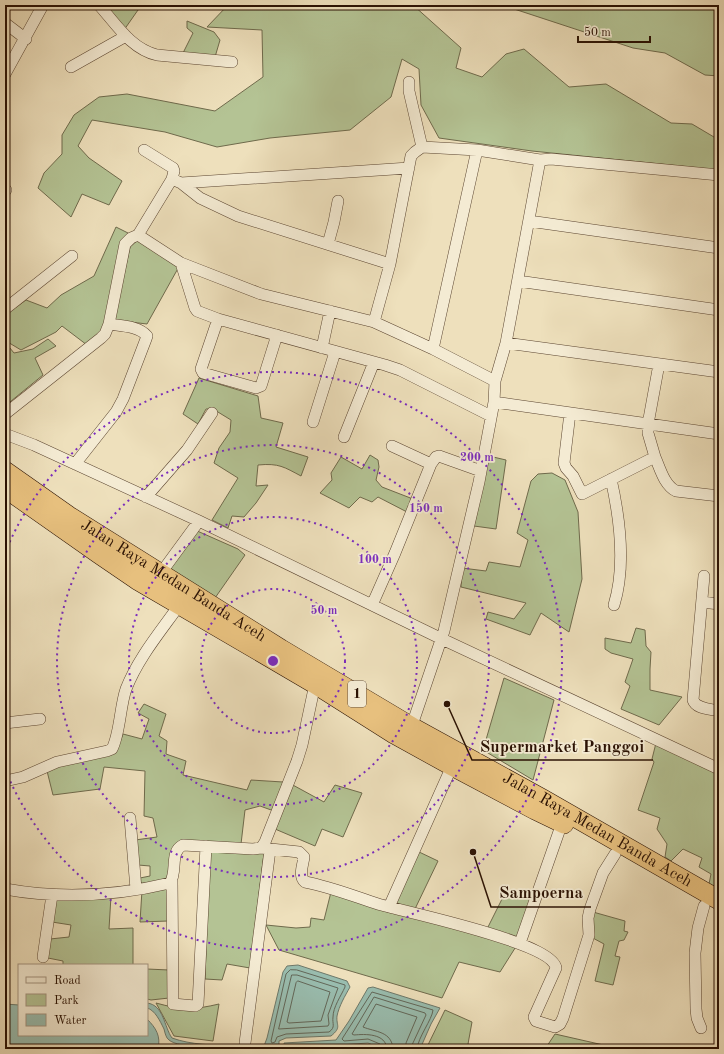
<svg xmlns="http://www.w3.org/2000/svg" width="724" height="1054" viewBox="0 0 724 1054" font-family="'Old Standard TT',serif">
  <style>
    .green { fill: #b4c394; stroke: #6f6a4c }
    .water { fill: #99bdaf; stroke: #6d786a }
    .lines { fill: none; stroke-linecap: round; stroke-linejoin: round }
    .shore { stroke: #626759; stroke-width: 1 }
    .minor-casing { stroke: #5b4531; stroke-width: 12 }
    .trunk-casing { stroke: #2a1103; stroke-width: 20 }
    .minor { stroke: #f4ebd3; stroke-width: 11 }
    .trunk { stroke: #e7c07e; stroke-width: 19 }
    .ring { fill: none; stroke: #7b2cbf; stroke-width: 2; stroke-dasharray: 2 4 }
    .labels { text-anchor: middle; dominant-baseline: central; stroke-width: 3.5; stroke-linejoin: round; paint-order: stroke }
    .shield { fill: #f4ebd3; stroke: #675241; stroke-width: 1 }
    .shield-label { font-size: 15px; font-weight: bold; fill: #2a1103 }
    .street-label { font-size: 16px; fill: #2a1103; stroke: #f4ebd3 }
    .centre { fill: #7b2cbf; stroke: #f4ebd3; stroke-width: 2 }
    .ring-label { font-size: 12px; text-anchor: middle; font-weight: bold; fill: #7b2cbf; stroke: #f4ebd3; stroke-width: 3.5; stroke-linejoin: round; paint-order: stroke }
    .leader { fill: none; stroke: #2a1103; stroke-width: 1.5 }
    .callout-dot { fill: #2a1103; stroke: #f4ebd3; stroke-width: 1.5 }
    .callout-label { font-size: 17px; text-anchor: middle; font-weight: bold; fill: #2a1103; stroke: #f4ebd3; stroke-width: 3.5; stroke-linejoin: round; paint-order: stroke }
  </style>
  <rect width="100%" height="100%" fill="#eee0bc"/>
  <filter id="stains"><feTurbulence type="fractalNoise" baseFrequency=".005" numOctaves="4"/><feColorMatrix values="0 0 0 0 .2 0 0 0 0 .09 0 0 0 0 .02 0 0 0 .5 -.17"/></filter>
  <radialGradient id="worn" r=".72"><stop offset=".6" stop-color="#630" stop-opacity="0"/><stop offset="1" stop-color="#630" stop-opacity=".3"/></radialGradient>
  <path class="green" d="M107 5H144L138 10 124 30 104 7Z
    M228 5H413L461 48 456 68 482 77 506 54 524 49 569 87 606 84 671 123 692 124 719 140V170L532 151 439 138 421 105 419 69 402 59 391 97 350 130 270 138 217 147 165 132 92 120 78 146 89 158 122 181 109 205 82 194 71 217 38 188 44 173 62 154V135L74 115 99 97 127 94 215 111 263 77 262 30 207 27Z
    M502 5H719V76L705 75 665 53 633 48Z
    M187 21 214 32 220 40 215 57 183 53 193 33 187 28Z
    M116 227 128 233 102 333 87 345 62 326 56 332 21 350 6 341 5 340V315L26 300 47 308 61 295 94 276Z
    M138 240 181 263 147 324 114 320 130 247Z
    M48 339 56 346 35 358 43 375 5 406V342L14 353 33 349Z
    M199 378 258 396 261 418 283 423 276 447 308 457 301 476C284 467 279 463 258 465L256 486 268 485 256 503 244 517 232 516 228 528 212 520 238 478 214 463 219 448 230 432 231 420 213 409H206L198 424 183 414Z
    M370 455 378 460 379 467 376 480 382 487 413 499 407 512 378 497 372 502 360 497 349 508 320 493 332 480 331 473 341 457 362 469Z
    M489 456 506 460 496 529 474 526Z
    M552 473 565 480 578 512 582 579 569 632 541 613 530 635 486 619 488 612 514 619 526 603 461 587 462 568 486 571 489 562 520 567 528 540 517 533 531 481 538 474Z
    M195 530 238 549 245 555 215 598 167 569Z
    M636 628 645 630 646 646 651 652 650 669V690L682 697 659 725 621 709 630 686 625 682 633 659 611 653 605 649V638L631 643Z
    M504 678 554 700 533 780 483 750Z
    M144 704 166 714 159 736 167 741 166 754 186 761 183 775 247 790 251 780 283 782 274 811 260 806 245 810 241 844 174 845 169 879 141 886 140 878 150 876V866L138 865 135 840 157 837 153 818 144 816 145 771 104 767 100 789 53 795 46 767 116 752 123 734 142 739 149 719 138 713Z
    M656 743 719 774V888L709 884 711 874 699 867 702 858 683 849 671 861 665 857 667 844 657 829 660 818 638 810 654 762 652 759Z
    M291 784 324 802 335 785 362 793 343 837 322 829 315 846 275 829Z
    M209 849 264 853 250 968 227 964 222 980 205 979Z
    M417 851 438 861 414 911 395 903Z
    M168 887V921L140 922 142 890Z
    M331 892 517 945 500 972 459 962 442 998 279 950 266 925 296 928 310 927 311 918 324 920Z
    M505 893 533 900 518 940 487 929Z
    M111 896 109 929 133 928V965H63V961L48 958 50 939 69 937 71 925 52 922 55 898Z
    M593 912 625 921 624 931 628 932 624 940 619 941 615 956 620 957 613 985 595 981 604 944 591 937Z
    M147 969 169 970V998L151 1000 147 999Z
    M156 1003C181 1010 194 1010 219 1004L213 1041 174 1036Z
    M445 1010 472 1022 468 1044 478 1049H426Z
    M555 1034 621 1049H545Z"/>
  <path class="water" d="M5 897C13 909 6 953 5 969Z
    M298 965 347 981 350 987C345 996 339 1006 337 1016 336 1026 342 1027 331 1036L286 1038 279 1041V1044C268 1051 254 1049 241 1049L242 1047 259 1048 264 1046 267 1038 283 972 287 966Z
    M373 987 440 1008 431 1024 420 1049H382L368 1043 285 1049 284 1043 336 1040 349 1021 368 988Z
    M147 1003C164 1005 164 1027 172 1038 191 1045 214 1045 235 1046L234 1049C222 1049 178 1048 169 1040 166 1038 165 1033 164 1029 160 1021 155 1010 147 1008Z
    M5 1004 19 1005V1035H147V1019C156 1028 161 1036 158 1049H5Z"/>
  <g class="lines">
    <path class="shore" d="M297 970 345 985V987C341 996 333 1007 333 1017 332 1024 336 1027 329 1032L286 1034 277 1037 275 1042 272 1043 271 1041 286 974 290 970Z
      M292 975H297L338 988 328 1015 329 1024 328 1026 279 1029Z
      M298 981 330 992 321 1021 289 1023 287 1022 296 983Z
      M382 1049 380 1044 368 1039 344 1041 342 1039 372 992 433 1010C432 1020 418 1037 417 1049
      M387 1049C386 1033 365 1034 354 1035L352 1034 374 997 425 1013 426 1015 412 1045V1049
      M393 1049C392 1031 375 1032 363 1027L376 1004 417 1017 406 1043V1049"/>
    <g class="minor-casing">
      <path id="minor" d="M99 5C116 24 131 49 157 55L232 62
        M5 23 26 39
        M71 67 126 36
        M5 74 43 5
        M409 82V91L422 147
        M172 179 181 183 409 168
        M181 183 200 198 238 216 390 264
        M5 191 6 190
        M529 221 719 248
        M138 235 181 263 261 294 374 322 433 349 495 381
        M328 244 334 222 338 201
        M181 263 195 308 197 311 218 319 385 365 400 370 491 416
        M518 281 719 310
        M5 309 72 256
        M218 319 201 369 203 373 256 388 261 386 277 335
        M374 322 390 264 411 156 415 152 422 147 477 150 540 160
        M506 343 719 372
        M322 348 330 311
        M433 349 477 150
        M494 402 719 434
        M570 413 564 463 566 468 573 476 582 494 655 457C660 468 664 485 676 491L719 496
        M5 414 101 338 105 334 109 324 125 244 131 238 138 235 172 179 174 171 173 168 144 150
        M313 422 335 352
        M5 434 34 445 199 521 442 639 719 769
        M344 437 374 362
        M392 446 431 464
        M655 457 648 433V424L659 364
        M75 464 116 412 123 399 146 339 147 336C139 326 121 326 109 324
        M611 479C620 519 626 566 614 605
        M146 497 187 450 212 413
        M704 576 693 700C696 709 710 709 719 711
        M158 577 199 521
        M702 602 719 604
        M372 605 395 553 431 464 436 457 439 456 481 471
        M5 723 40 719
        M410 731 444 631 479 482 494 402 495 381 506 343 540 160 551 159 719 175
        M5 781 23 777 57 762 107 751 112 749C120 734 120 706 126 689 138 658 161 631 180 604
        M130 818 136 889
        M261 848 299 852 304 857C303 865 298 876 305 882 331 887 353 896 378 904 405 912 552 942 556 968L534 1017 536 1021 555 1027 560 1024 563 1018 589 935 588 918 590 909 603 873 615 854
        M172 880 173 1004 195 1006 197 1005 198 1004 206 846
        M5 889C60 899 116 896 170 883 178 871 169 852 183 845L253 849 261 848 265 842 297 761 302 745 315 684
        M389 907 452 766
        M520 943 562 823
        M43 957 52 895
        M701 1028 697 1018 696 1009 695 953 698 928 704 906
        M245 1043 270 850"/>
    </g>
    <g class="trunk-casing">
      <g id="trunk">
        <path id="s1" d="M5 471 69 516 281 649 412 727 543 799 719 900"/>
        <path d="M5 488 99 554 137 580 315 684 394 734 452 766 535 810 564 824"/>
      </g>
    </g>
    <use href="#minor" class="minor"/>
    <use href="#trunk" class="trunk"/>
  </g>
  <g class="ring">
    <circle cx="273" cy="661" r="72"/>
    <circle cx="273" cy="661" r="144"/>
    <circle cx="273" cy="661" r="216"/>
    <path d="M5 553A289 289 0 1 1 5 769"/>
  </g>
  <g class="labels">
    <rect class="shield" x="348" y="681" width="18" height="26" rx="3"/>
    <g class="shield-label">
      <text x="357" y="694">1</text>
    </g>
    <g class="street-label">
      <text stroke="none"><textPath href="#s1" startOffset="201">Jalan Raya Medan Banda Aceh</textPath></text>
      <text stroke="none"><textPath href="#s1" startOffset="693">Jalan Raya Medan Banda Aceh</textPath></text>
    </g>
  </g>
  <circle cx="273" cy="661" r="6" class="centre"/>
  <g class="ring-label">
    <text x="477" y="461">200 m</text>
    <text x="426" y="512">150 m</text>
    <text x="375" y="563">100 m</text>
    <text x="324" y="614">50 m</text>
  </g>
  <path class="leader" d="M447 704L472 760H653M473 852L491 907H591"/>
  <g class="callout-dot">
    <circle cx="447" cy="704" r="4"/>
    <circle cx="473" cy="852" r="4"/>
  </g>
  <g class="callout-label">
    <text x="562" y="752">Supermarket Panggoi</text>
    <text x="541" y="898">Sampoerna</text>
  </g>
  <rect width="724" height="1054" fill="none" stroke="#eee0bc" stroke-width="20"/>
  <rect x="6" y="6" width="712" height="1042" fill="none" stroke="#2a1103" stroke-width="2"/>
  <rect x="10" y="10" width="704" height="1034" fill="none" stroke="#2a1103"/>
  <rect x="18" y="964" width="130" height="72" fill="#f4ebd3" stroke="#a39480"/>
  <rect x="26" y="977" width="20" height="6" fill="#f4ebd3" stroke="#a39480"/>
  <text x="54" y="984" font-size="12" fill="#2a1103">Road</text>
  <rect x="26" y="994" width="20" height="12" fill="#b4c394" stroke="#a39480"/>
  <text x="54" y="1004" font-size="12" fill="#2a1103">Park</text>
  <rect x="26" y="1014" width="20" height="12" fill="#99bdaf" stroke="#a39480"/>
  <text x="54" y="1024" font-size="12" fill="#2a1103">Water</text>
  <path d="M578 36v6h72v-6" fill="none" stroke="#2a1103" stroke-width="2"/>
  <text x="584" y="36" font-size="12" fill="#2a1103" stroke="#f4ebd3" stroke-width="3" paint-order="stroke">50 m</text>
  <rect width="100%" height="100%" filter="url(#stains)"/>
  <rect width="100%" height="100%" fill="url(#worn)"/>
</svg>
